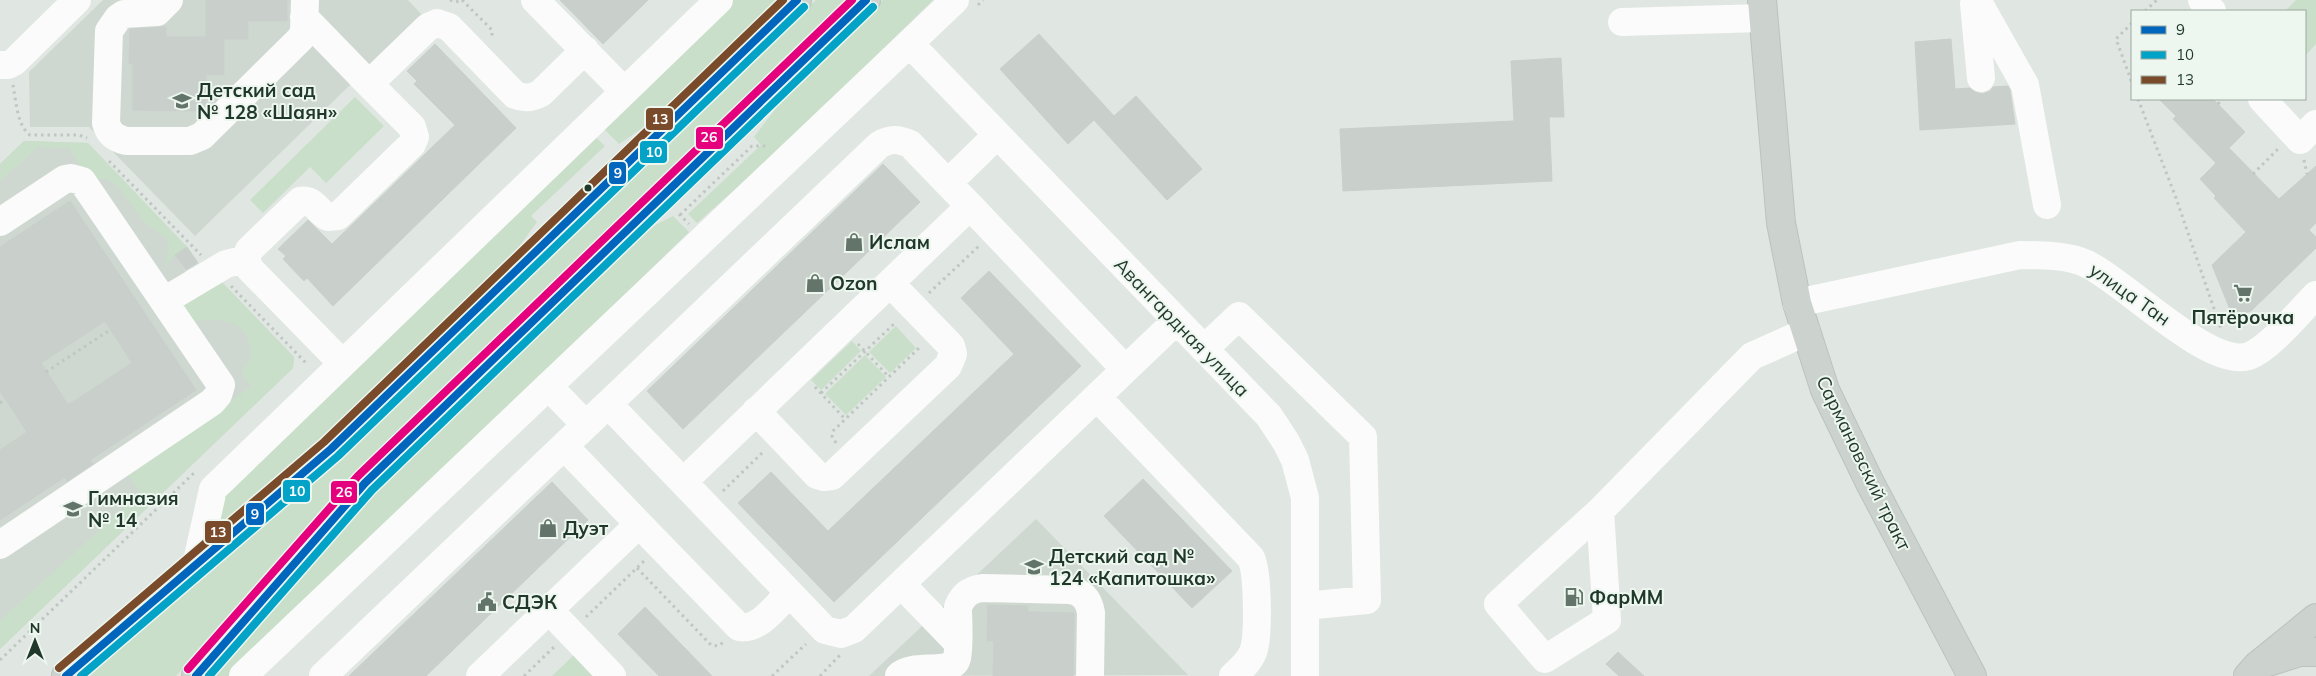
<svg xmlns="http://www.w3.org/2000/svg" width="2316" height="676" viewBox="0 0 2316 676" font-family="Mulish,sans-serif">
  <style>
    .built { fill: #ced8d0 }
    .green { fill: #c9dfc9 }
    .building { fill: #c9cfca; stroke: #c9cfca; fill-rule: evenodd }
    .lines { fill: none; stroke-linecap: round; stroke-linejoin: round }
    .major-casing { stroke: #bac3be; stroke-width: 30 }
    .path { stroke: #bec7c2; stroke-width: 3; stroke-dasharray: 2.5 4; stroke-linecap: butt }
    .minor { stroke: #fafbfa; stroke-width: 28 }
    .major { stroke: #ccd3cf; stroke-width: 28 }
    .bus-1-casing { stroke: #edf6ef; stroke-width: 11 }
    .bus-2-casing { stroke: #edf6ef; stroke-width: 11 }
    .bus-3-casing { stroke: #edf6ef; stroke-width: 11 }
    .bus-4-casing { stroke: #edf6ef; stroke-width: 11 }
    .bus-1 { stroke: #0065bd; stroke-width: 8 }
    .bus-2 { stroke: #02a3c6; stroke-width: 8 }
    .bus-3 { stroke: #7a4b2a; stroke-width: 8 }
    .bus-4 { stroke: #e5007d; stroke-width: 8 }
    .bus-dot { fill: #1f382a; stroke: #edf6ef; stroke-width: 2 }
    .labels { text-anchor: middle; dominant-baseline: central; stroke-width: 4; stroke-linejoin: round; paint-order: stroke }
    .poi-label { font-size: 19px; font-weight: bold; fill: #1f382a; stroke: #edf6ef; text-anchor: start }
    .street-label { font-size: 19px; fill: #1f382a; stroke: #edf6ef }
    .line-badge { stroke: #edf6ef; stroke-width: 2 }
    .badge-label { font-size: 14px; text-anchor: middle; font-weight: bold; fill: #fff }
  </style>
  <rect width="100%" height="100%" fill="#e0e6e1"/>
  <path class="built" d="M103 0H408L422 15 195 236 89 127H30L29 72Z
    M24 141 88 143 187 247 175 255 187 273 216 276 294 357 293 368 0 649V164Z
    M1036 519 1188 675 869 676Z"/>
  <path class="green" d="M730 0H781L666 112 619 144 600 125Z
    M816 0H852L321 510 176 676H85L637 171Z
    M883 0H933L783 147 697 223 688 214 761 145 754 137 790 90Z
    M2296 0H2316V44L2305 56V11H2285Z
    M355 97 384 126 326 183 310 167 263 213 250 200Z
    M591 133 605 146 531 216 537 222 504 267 315 447 211 536 226 488Z
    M24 141 88 143 187 247 175 255 165 266 169 247 165 237 143 221 119 187 107 179H89L69 148 38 147 0 181V164Z
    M673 216 689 232 233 676H215L370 497 636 235Z
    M216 276 294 357 293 368 0 649V621L140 493 126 471 251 387 241 373C248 366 251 358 250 348 247 315 210 318 186 322L184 317 183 303Z
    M896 326 916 348 890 373 869 352Z
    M852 341 861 351 821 390 811 380Z
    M865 355 886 377 846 415 825 394Z
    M576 653 595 673 592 676H552Z"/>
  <path class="building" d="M206 0H287V21H248V39H224V75L206 74 205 111 133 110V64H129L130 29 166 27V37H206Z
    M560 0H648L603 44Z
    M1039 34 1114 116 1136 96 1202 169 1167 200 1094 120 1068 144 1000 69Z
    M1951 39 1955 89 1970 88 1975 92 1982 94 1990 91 1993 87 2008 86 2010 90 2015 124 1920 130 1915 42Z
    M435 44 516 128 333 306 307 278 304 281 283 259 286 256 278 249 308 220 332 244 455 125 414 84 417 81 407 71Z
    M1561 58 1564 117H1549L1552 181 1343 191 1340 129 1514 121 1511 61Z
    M2159 99H2213L2245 132 2229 148 2279 199 2316 166V223L2309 230 2316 237V248L2251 311 2233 317 2212 265 2246 232 2214 198 2216 196 2200 179 2216 163 2173 119 2176 116Z
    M883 164 920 202 683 429 647 391Z
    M70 201 196 390 90 460 93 464 67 481 65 477 0 520V450L27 432 0 391V247ZM105 321 132 363 68 405 41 363Z
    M187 247 198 263 186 270 175 255Z
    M989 271 1081 366 834 602 738 503 771 472 828 531 1014 354 961 298Z
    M1143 479 1232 571 1192 608 1104 516Z
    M552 482 588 520 426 676H349Z
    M988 605 1028 606V612L1074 613 1073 676H993L994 641H987Z
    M645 607 712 676H659L618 634Z
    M1618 652 1644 676H1619L1606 664Z"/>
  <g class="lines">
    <g class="major-casing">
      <path id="major" d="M1762 0 1781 223 1797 303 1825 390 1870 483 1972 676
        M2268 662 2300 652H2316
        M66 676 331 449 797 0
        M196 676 365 483 866 0
        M2248 676 2257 666 2316 618"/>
    </g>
    <path class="path" d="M450 0 456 2 461 0
      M462 0 492 30V36L490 39
      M978 5 983 0
      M2145 11 2157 0
      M2132 23 2116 39 2132 83
      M13 85C16 100 17 126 30 135H79L87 138
      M2138 99 2176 198 2221 329
      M2218 104 2223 99
      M2304 160 2307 174
      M109 161 201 255
      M2253 174 2278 149
      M679 214 689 224
      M680 215 752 146H769
      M231 286 307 364
      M929 293 979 246
      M858 344 889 377
      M46 372 110 330
      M815 387 845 419
      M821 393 896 322
      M0 403 5 399
      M836 443 832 436 833 431 920 347
      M723 491 763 452
      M637 568 711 645 718 646 724 642
      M586 617 644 561
      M0 660 196 471
      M524 676 554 647
      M772 676 806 644
      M820 676 840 655"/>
    <path class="minor" d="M169 0 157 12 124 14 118 18 109 31 106 123C109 134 115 138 126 141H190L202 136 301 38 304 31 305 0
      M535 0 624 91
      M1977 0 2025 85 2047 205
      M2202 0 2212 11
      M1974 4 1981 78
      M304 17 369 84
      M1622 22 1763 18
      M910 44 1269 416 1286 442 1295 460 1305 498V676
      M0 65H8L14 62 77 0
      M2262 99 2300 140 2316 124
      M948 183 997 135
      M970 206 1125 369
      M0 222 65 179 71 178 82 181 221 385 218 395 212 402 0 545
      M164 301 226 264 246 259
      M1797 303 2020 255C2040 255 2069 255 2087 264 2125 282 2209 369 2249 356 2270 348 2299 312 2316 295
      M1204 349 1239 316 1363 437 1367 600 1305 606
      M342 363 250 269 246 259 249 250 300 201C313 198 318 212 328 217L338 216 412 144 415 137 412 127 369 84 428 27 437 23 449 27 515 95C525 99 532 98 541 93L585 50
      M548 386 586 425
      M1097 397 1251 558C1258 573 1259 636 1253 652 1249 662 1241 669 1233 676
      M756 411 817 475 824 477 832 476 948 366 953 354 951 346 890 283
      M683 482 825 630 841 634 854 629 1176 321
      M1600 511 1607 620 1545 659 1498 604 1600 511 1752 356 1806 332
      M639 524 739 627C759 631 777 605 789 593
      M196 566 213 489 719 0
      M901 584 957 642
      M549 610 612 676
      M243 676 955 0
      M323 676 608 404 683 482 970 206 910 144C898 139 891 138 879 145L608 404
      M480 676 639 524 564 446
      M899 676C913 662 953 676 957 658 960 642 958 623 958 607 963 595 969 590 982 588L1069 590C1083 592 1089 600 1091 613L1090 676"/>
    <use href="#major" class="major"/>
    <g class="bus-1-casing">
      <path id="bus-1" d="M66 676 331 449 797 0
        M196 676 365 483 866 0"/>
    </g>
    <g class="bus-2-casing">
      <path id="bus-2" d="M81 676 338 456 804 7
        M209 676 372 490 873 7"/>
    </g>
    <g class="bus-3-casing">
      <path id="bus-3" d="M59 668 324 442 783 0"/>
    </g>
    <g class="bus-4-casing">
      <path id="bus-4" d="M188 669 358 476 852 0"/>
    </g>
    <use href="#bus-1" class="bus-1"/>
    <use href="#bus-2" class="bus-2"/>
    <use href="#bus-3" class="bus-3"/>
    <use href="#bus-4" class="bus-4"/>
  </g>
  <defs>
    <g id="school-bare" transform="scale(1.5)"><path d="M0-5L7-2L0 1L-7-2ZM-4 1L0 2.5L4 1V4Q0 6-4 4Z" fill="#63756a" stroke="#edf6ef" stroke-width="2.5" paint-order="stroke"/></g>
    <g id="shop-bare" transform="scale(1.5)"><path d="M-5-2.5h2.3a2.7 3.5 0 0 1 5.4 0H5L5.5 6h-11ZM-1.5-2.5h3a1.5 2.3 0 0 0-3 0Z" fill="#63756a" stroke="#edf6ef" stroke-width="2.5" paint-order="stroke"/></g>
    <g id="supermarket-bare" transform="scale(1.5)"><path d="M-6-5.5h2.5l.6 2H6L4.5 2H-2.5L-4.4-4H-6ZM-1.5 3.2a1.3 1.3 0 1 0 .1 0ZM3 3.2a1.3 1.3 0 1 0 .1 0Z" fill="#63756a" stroke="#edf6ef" stroke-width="2.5" paint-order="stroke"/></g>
    <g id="fuel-bare" transform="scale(1.5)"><path d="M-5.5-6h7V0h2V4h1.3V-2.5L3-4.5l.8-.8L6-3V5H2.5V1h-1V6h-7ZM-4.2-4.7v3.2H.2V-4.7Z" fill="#63756a" stroke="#edf6ef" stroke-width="2.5" paint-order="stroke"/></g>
    <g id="civic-bare" transform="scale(1.5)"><path d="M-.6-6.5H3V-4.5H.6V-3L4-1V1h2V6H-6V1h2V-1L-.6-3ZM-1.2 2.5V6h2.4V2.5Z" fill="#63756a" stroke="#edf6ef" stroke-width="2.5" paint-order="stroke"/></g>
  </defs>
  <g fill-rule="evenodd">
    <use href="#school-bare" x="182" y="101"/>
    <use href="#shop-bare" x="854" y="242"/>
    <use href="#shop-bare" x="815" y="283"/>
    <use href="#supermarket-bare" x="2243" y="293"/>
    <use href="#school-bare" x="73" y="509"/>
    <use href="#shop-bare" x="548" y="528"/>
    <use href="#school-bare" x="1034" y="567"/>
    <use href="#fuel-bare" x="1574" y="597"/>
    <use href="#civic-bare" x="487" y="602"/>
  </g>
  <circle class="bus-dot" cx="588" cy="188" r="4.5"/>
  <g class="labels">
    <g class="poi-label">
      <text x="197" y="90">Детский сад<tspan x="197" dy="22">№ 128 «Шаян»</tspan></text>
      <text x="869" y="242">Ислам</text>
      <text x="830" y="283">Ozon</text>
      <text x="2243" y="317" text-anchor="middle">Пятёрочка</text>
      <text x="88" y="498">Гимназия<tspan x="88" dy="22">№ 14</tspan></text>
      <text x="563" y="528">Дуэт</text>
      <text x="1049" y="556">Детский сад №<tspan x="1049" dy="22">124 «Капитошка»</tspan></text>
      <text x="1589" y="597">ФарММ</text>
      <text x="502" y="602">СДЭК</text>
    </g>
    <g class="street-label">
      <text transform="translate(2130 294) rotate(35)">улица Тан</text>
      <text transform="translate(1182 327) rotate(46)">Авангардная улица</text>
      <text transform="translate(1864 463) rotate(64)">Сармановский тракт</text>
    </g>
  </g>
  <g class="line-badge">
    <rect x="645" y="107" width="29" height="24" rx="5" fill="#7a4b2a"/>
    <rect x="695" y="126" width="29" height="24" rx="5" fill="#e5007d"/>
    <rect x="639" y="140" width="29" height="24" rx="5" fill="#02a3c6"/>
    <rect x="608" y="161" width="19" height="24" rx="5" fill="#0065bd"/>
    <rect x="282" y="479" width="29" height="24" rx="5" fill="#02a3c6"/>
    <rect x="330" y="480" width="28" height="24" rx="5" fill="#e5007d"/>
    <rect x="245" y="502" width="20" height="24" rx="5" fill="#0065bd"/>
    <rect x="204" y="520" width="28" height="24" rx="5" fill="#7a4b2a"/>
  </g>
  <g class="badge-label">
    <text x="660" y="124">13</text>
    <text x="709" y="142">26</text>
    <text x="654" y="157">10</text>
    <text x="618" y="178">9</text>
    <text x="297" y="496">10</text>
    <text x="344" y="497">26</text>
    <text x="255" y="519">9</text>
    <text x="218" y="537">13</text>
  </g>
  <rect x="2131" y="10" width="175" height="90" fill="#edf6ef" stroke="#9baaa0"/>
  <rect x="2141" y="26" width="25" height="8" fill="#0065bd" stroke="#9baaa0"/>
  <text x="2176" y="35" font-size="15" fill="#1f382a">9</text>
  <rect x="2141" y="51" width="25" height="8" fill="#02a3c6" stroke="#9baaa0"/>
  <text x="2176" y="60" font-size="15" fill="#1f382a">10</text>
  <rect x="2141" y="76" width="25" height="8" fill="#7a4b2a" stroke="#9baaa0"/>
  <text x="2176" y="85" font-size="15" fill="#1f382a">13</text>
  <g transform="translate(35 641)" stroke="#edf6ef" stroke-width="4" paint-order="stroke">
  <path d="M0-4L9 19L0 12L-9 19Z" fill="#1f382a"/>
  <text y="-8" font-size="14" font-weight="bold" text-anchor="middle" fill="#1f382a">N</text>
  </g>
</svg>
